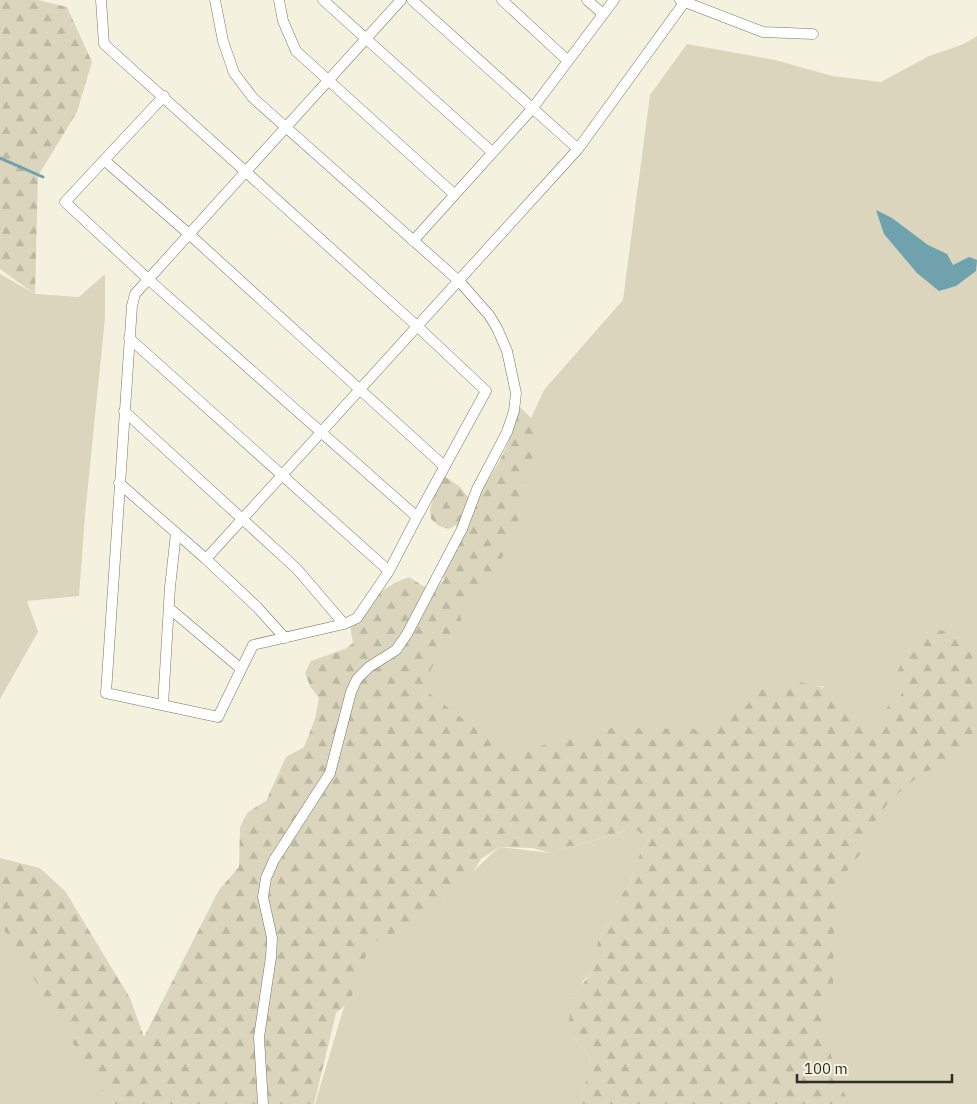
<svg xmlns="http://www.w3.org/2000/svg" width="977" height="1104" viewBox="0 0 977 1104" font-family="'IBM Plex Sans',sans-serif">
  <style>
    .green { fill: #dad5bc }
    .forest { fill: url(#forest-firs) }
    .water { fill: #6fa2ad }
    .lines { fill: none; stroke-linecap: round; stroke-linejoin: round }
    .stream { stroke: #6fa2ad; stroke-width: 3 }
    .minor-casing { stroke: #797665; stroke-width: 11 }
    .minor { stroke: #fff; stroke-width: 10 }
  </style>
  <defs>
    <pattern id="forest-firs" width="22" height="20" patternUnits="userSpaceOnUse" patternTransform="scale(1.25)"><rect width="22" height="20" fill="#dad5bc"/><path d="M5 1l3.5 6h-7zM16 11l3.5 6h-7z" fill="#bbb7a1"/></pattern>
  </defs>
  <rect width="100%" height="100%" fill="#f4f1de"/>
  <path class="green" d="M977 36V692L859 744 823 686 757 693 718 744 501 767 403 697 544 390 623 300 650 95 687 44 775 60 832 76 881 82 929 56 964 44Z
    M0 274 35 294 79 297 105 274V318L85 515 79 596 27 601 38 632 0 699Z
    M977 719V1104H840L829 1072 818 1005 821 890 897 783Z
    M626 831H638L649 840 640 854 630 883 617 902 612 919 600 937 594 953 591 973 582 982 573 1038 588 1054 590 1062 581 1104H315L343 1010 369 944 443 900 499 847 551 853Z
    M0 920 115 1104H0Z"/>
  <path class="forest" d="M0 0H38L67 7 92 62 77 112 38 176 35 294 0 269Z
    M519 406 538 425 536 464 527 469 524 491 518 505 519 519 504 554 497 567 485 579 479 596 460 614 462 627 460 638C444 651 420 671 430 694L509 754 610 728 698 729 747 705 758 691 792 680 829 689 848 700 860 715 862 730 869 732 893 700 900 697 903 690 896 686 894 677 900 667V653L907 647 923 645 924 633C944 626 962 634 977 646V739L955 756 919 776 891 799 875 821 861 853 841 879 834 920 833 988 822 1025 837 1076 849 1104H581L590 1062 588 1054 573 1038 568 1027 573 996 591 973 594 953 600 937 612 919 617 902 630 883 640 854 649 840 638 831H625L551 853 533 848 499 847 481 859 468 880 443 900 424 924 404 929 370 944 350 1001 336 1013 314 1104H113L94 1078 0 923V858L40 868 65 891 130 998 144 1037 219 890 239 867 240 827 248 812 266 801 286 757 304 747 315 719 319 698 310 686 305 673 311 661 345 649 353 643 350 626C367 603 381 587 409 577L423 586 435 589 444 580 442 572 443 565 449 564 458 547 456 525 449 529 439 526 431 519 430 509 433 501 429 494 442 475 459 486 472 502C494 474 513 442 519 406Z"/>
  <path class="water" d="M876 210 892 218 928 245 947 254 953 265 969 257 977 260 976 271 956 286 939 291 917 273 884 234Z"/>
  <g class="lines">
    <path class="stream" d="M0 158 43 177"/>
    <g class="minor-casing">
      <path id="minor" d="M101 0 104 44 418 327 486 391 417 517
        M215 0 223 41 234 73 253 98 460 282 489 315 497 328 507 351 516 393 514 411 507 432 477 489 462 529 407 634 396 650 369 667 357 679 351 692 330 773 274 860 266 878 263 897 272 938 271 957 259 1037 263 1104
        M279 0 283 21 296 51 454 194
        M323 0 492 152
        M412 0 578 149
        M502 0 567 60
        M587 0 603 14
        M680 0 763 32 813 34
        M164 96 65 202 148 279 417 517 389 571 357 618 344 624 253 645 218 717 106 693 132 306 135 294 401 0
        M104 160 189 234 444 466
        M413 241 532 109 614 0
        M129 338 389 571
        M124 411 297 569 344 624
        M119 483 206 559 578 149 686 0
        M206 559 257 607 285 638
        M169 608 240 668
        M163 705 170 587 176 533"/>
    </g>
    <use href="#minor" class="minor"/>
  </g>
  <path d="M797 1074v8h155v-8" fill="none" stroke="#2e2d26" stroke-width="2.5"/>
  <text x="804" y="1074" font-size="15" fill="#2e2d26" stroke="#f4f1de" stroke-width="4" paint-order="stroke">100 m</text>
</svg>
